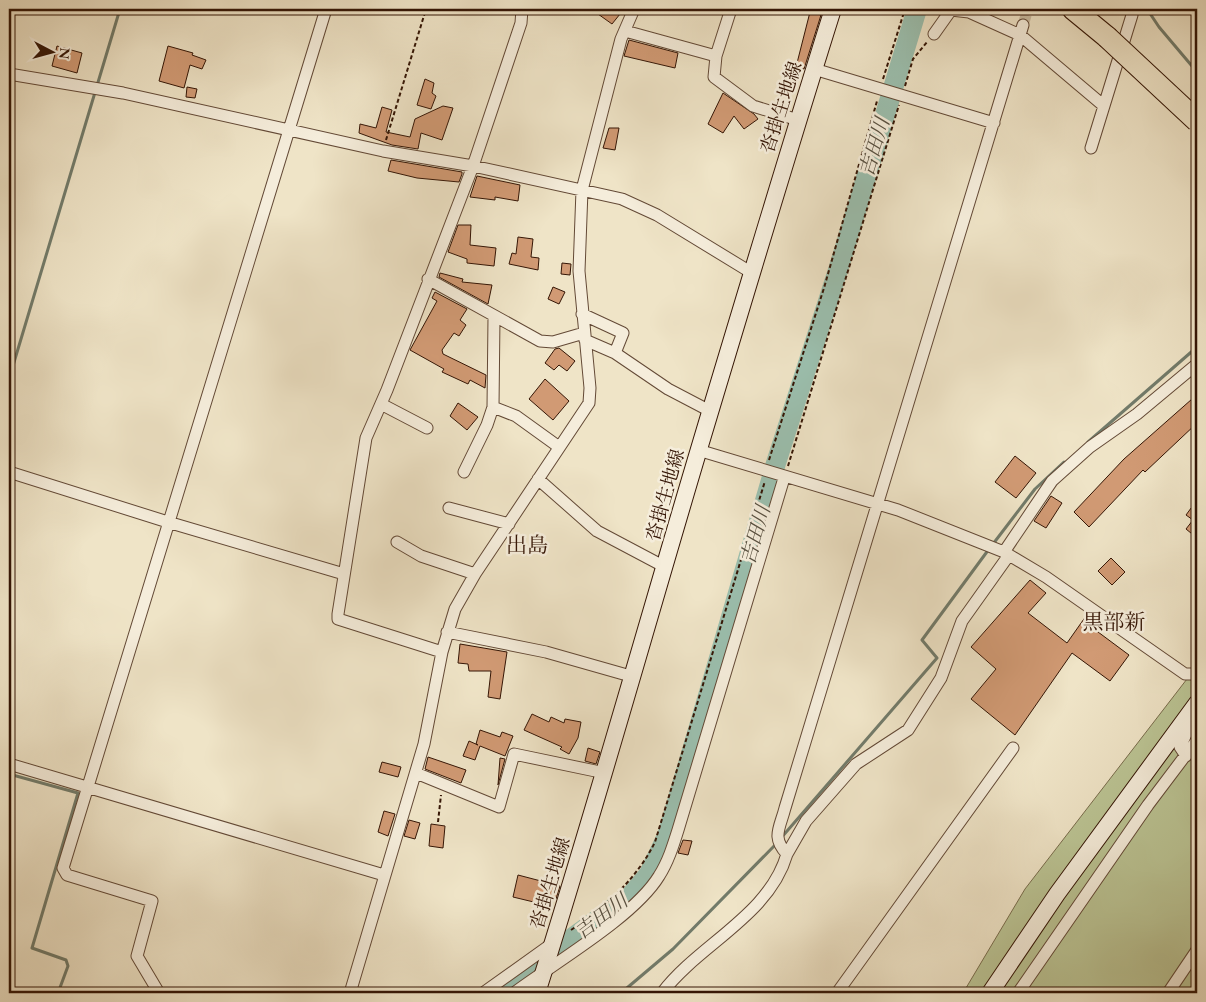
<svg xmlns="http://www.w3.org/2000/svg" width="1206" height="1002" viewBox="0 0 1206 1002" font-family="'EB Garamond','Noto Serif JP',serif">
  <style>
    .green { fill: #bbc494; stroke: #786c4c }
    .lines { fill: none; stroke-linecap: round; stroke-linejoin: round }
    .stream { stroke: #727b6a; stroke-width: 3 }
    .river { stroke: #9bbfae; stroke-width: 20 }
    .building { fill: #d19a74; stroke: #341505 }
    .street-tunnel { stroke: #cabba0; stroke-width: 11; stroke-dasharray: 11 5.5; stroke-linecap: butt }
    .street-casing { stroke: #634936; stroke-width: 13 }
    .secondary-casing { stroke: #341505; stroke-width: 18 }
    .highway-casing { stroke: #341505; stroke-width: 23 }
    .path { stroke: #341505; stroke-width: 2; stroke-dasharray: 4 2.5; stroke-linecap: butt }
    .street { stroke: #f5eddb; stroke-width: 11 }
    .secondary { stroke: #f5eddb; stroke-width: 16 }
    .highway { stroke: #efe4c7; stroke-width: 21 }
    .highway-bridge-casing { stroke: #341505; stroke-width: 23; stroke-linecap: butt }
    .highway-bridge { stroke: #efe4c7; stroke-width: 21 }
    .labels { text-anchor: middle; dominant-baseline: central; stroke-width: 5; stroke-linejoin: round; paint-order: stroke }
    .street-label { font-size: 19px; fill: #341505; stroke: #f5eddb }
    .water-label { font-size: 20px; font-style: italic; fill: #585040; stroke: #f5eddb }
    .quarter-label { font-size: 21px; fill: #341505; stroke: #f5eddb }
  </style>
  <rect width="100%" height="100%" fill="#efe4c7"/>
  <filter id="stains"><feTurbulence type="fractalNoise" baseFrequency=".004" numOctaves="4"/><feColorMatrix values="0 0 0 0 .2 0 0 0 0 .09 0 0 0 0 .02 0 0 0 .5 -.17"/></filter>
  <radialGradient id="worn" r=".72"><stop offset=".6" stop-color="#630" stop-opacity="0"/><stop offset="1" stop-color="#630" stop-opacity=".3"/></radialGradient>
  <path class="green" d="M1197 666V993H963L1025 889Z"/>
  <g class="lines">
    <path class="stream" d="M1139 9 1147 11
      M1147 9 1159 27 1197 72
      M9 379 120 9
      M1088 442 1197 347
      M993 544 1035 489 1064 462
      M9 774 78 793 32 948 66 960 68 966 58 993
      M781 838 937 658 922 640 989 549
      M621 993 673 949 777 843"/>
    <path class="river" d="M496 993 631 895 649 874 667 836 776 463 839 267 917 9"/>
  </g>
  <path class="building" d="M591 9H624L612 24Z
    M810 12 821 15 804 69 796 67Z
    M629 40 678 53 675 68 624 56Z
    M57 46 82 53 77 73 52 66Z
    M168 46 193 53 192 55 206 60 202 69 190 65 184 88 159 81Z
    M425 79 434 83 432 93 436 96 431 109 417 105Z
    M187 87 197 89 195 98 186 97Z
    M723 93 754 114 758 119 744 129 734 116 723 133 708 124Z
    M443 106 453 108 442 140 421 133 418 149 392 145 359 133 360 124 376 128 382 107 392 110 386 132 410 137 415 119Z
    M609 128H619L615 150 603 148Z
    M391 160 462 172V174L459 182 417 178 388 171Z
    M477 176 520 185 518 201 495 197V200L470 197Z
    M458 225H471L470 245 496 248 494 266 467 263V259L448 252Z
    M518 237 533 239 531 257 539 258 538 270 509 264 512 253 516 254Z
    M562 263 571 264 570 275 561 274Z
    M440 273 463 279 462 282 492 285 488 304 439 277Z
    M553 287 565 292 559 304 548 299Z
    M435 292 467 309 460 320 466 325 459 336 454 333 442 350 443 354 486 375 485 388 470 380 468 384 442 372 444 369 410 350 437 301 432 298Z
    M559 348 575 361 567 371 559 365 554 370 545 363 555 349Z
    M545 379 569 401 553 420 529 399Z
    M1192 399 1197 404V423L1145 472 1143 470 1089 527 1074 512 1124 459Z
    M458 403 478 417 467 430 450 416Z
    M1015 456 1036 473 1016 498 995 482Z
    M1051 496 1062 503 1046 528 1034 521Z
    M1197 500V538L1186 529 1193 520 1186 515Z
    M1111 558 1125 572 1112 585 1098 571Z
    M1030 580 1046 593 1028 613 1067 643 1086 616 1097 624 1094 629 1129 655 1110 681 1072 653 1015 735 971 699 996 669 971 647Z
    M460 644 507 652 500 699 488 697 491 671H469L468 664 458 663Z
    M532 714 549 722 551 717 564 723 565 719 581 722 578 738 569 754 560 749 562 747 524 730Z
    M480 730 500 737 502 732 513 736 505 756 480 746 475 760 463 756 469 741 478 745 476 744Z
    M588 748 600 752 596 764 585 761Z
    M428 757 466 770 461 783 425 769Z
    M500 758 505 759 498 785Z
    M382 762 401 767 398 777 379 772Z
    M384 811 395 814 388 836 378 832Z
    M409 820 420 823 415 839 404 836Z
    M431 824 445 826 443 848 429 846Z
    M683 840 692 841 688 855 678 853Z
    M518 875 560 886 556 899 544 896 542 904 513 897Z"/>
  <g class="lines">
    <path class="street-tunnel" d="M1023 25 1028 9"/>
    <g class="street-casing">
      <path id="street" d="M625 31 716 56 731 9
        M934 34 951 10 969 12 1020 35 1104 106
        M716 56 714 77 753 106 798 120
        M814 69 994 123
        M9 74 123 93 383 151 473 166 622 199 657 215 752 273
        M1091 148 1132 15
        M428 279 540 341 553 342 584 333
        M582 314 623 333 615 353 585 340
        M494 317 493 407 516 416 559 447
        M615 353 668 389 710 411
        M381 404 427 428
        M698 450 898 510 1004 552 1046 577 1185 674H1197
        M9 472 171 523 344 574
        M464 472 487 425 493 407
        M538 479 597 531 665 567
        M449 508 509 524
        M397 542 421 556 475 574
        M1004 552 1052 481 1090 447 1137 414 1197 364
        M1009 555 962 621 941 678 908 730 856 764 806 821 787 854C771 837 780 828 785 808L1023 25
        M447 632 546 652 634 677
        M442 652 338 619V614L366 438 387 390 473 166 521 23 522 9
        M1186 756 1180 747 1197 711
        M9 764 384 875
        M416 773 499 807 514 754 605 773
        M159 993 137 956 152 901 67 875 63 868 326 9
        M350 993 424 744 442 652 455 609 475 574 589 403 590 388 579 271 582 190 621 39 634 9
        M483 993 553 943
        M514 993C554 963 634 917 659 876 668 862 673 846 678 830L784 478
        M662 993C699 944 769 916 787 854
        M837 993 1013 748
        M1018 993 1148 805 1197 740
        M1168 993 1197 950"/>
    </g>
    <g class="secondary-casing">
      <path id="secondary" d="M537 993C594 813 645 630 699 449 743 302 787 155 833 9
        M990 993 1057 894 1197 703"/>
    </g>
    <g class="highway-casing">
      <path id="highway" d="M1073 9 1107 37"/>
    </g>
    <path class="path" d="M883 79 905 9
      M905 86 913 59 927 42
      M386 140 426 9
      M769 460 824 288 877 101
      M788 466 899 105
      M438 822 441 795
      M571 930C605 907 637 879 655 842L765 481"/>
    <use href="#street" class="street"/>
    <use href="#secondary" class="secondary"/>
    <use href="#highway" class="highway"/>
    <g class="highway-bridge-casing">
      <path id="highway-bridge" d="M1107 37 1197 121"/>
    </g>
    <use href="#highway-bridge" class="highway-bridge"/>
  </g>
  <g class="labels">
    <g class="street-label">
      <text transform="translate(781 107) rotate(-72)">沓掛生地線</text>
      <text transform="translate(665 495) rotate(-74)">沓掛生地線</text>
      <text transform="translate(550 883) rotate(-73)">沓掛生地線</text>
    </g>
    <g class="water-label">
      <text transform="translate(874 147) rotate(-73)">吉田川</text>
      <text transform="translate(755 535) rotate(-74)">吉田川</text>
      <text transform="translate(601 916) rotate(-37)">吉田川</text>
    </g>
    <g class="quarter-label">
      <text x="527" y="544">出島</text>
      <text x="1114" y="621">黒部新</text>
    </g>
  </g>
  <rect width="1206" height="1002" fill="none" stroke="#efe4c7" stroke-width="30"/>
  <rect x="10" y="10" width="1186" height="982" fill="none" stroke="#341505" stroke-width="2.5"/>
  <rect x="15" y="15" width="1176" height="972" fill="none" stroke="#341505"/>
  <g transform="translate(52 52) rotate(96)" stroke="#f5eddb" stroke-width="4" paint-order="stroke">
  <path d="M0-4L9 19L0 12L-9 19Z" fill="#341505"/>
  <text y="-8" font-size="14" font-weight="bold" text-anchor="middle" fill="#341505">N</text>
  </g>
  <rect width="100%" height="100%" filter="url(#stains)"/>
  <rect width="100%" height="100%" fill="url(#worn)"/>
</svg>
